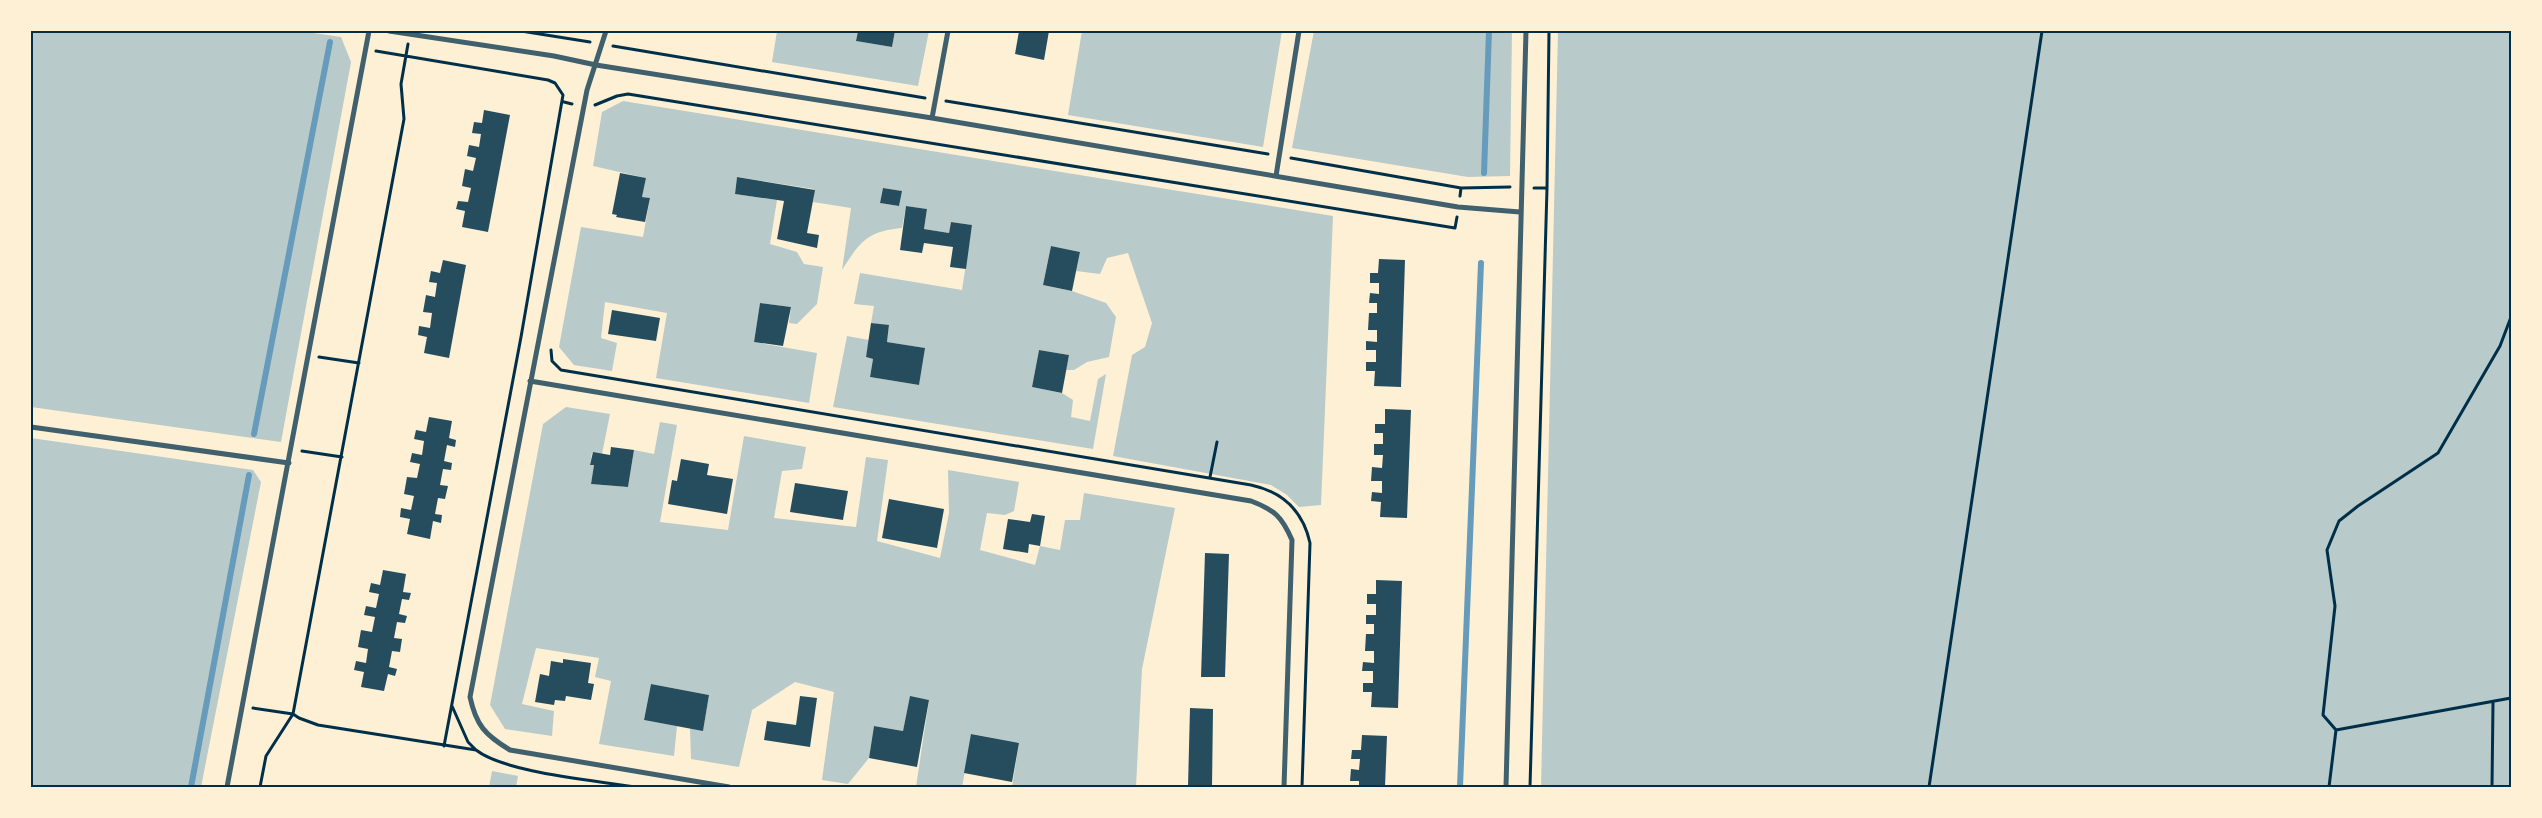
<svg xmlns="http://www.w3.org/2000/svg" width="2542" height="818" viewBox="0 0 2542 818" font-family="'PT Sans',sans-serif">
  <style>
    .green { fill: #b9caca; fill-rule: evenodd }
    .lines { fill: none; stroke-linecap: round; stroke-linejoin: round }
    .stream { stroke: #669bbc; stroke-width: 6 }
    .building { fill: #264d5e }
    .path { stroke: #003049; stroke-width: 3 }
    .minor { stroke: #3f606c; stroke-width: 5 }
    .neatline { fill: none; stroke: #003049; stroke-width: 2 }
  </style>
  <rect width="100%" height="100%" fill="#fdf0d5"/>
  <path class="green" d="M31 31H300L341 37 351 62 281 442 31 407Z
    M777 31H858L856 41 892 47 895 31H929L918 86 772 62Z
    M1082 31H1282L1263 147 1068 115Z
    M1314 31H1512L1510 176 1468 177 1292 148Z
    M1558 31H2511V787H1541Z
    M623 101 1333 216 1321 505 1299 507 1287 495 1271 485 1113 456 1132 355 1145 347 1152 323 1128 253 1107 258 1100 274 1076 271 1080 252 1051 246 1043 285 1072 291 1106 303 1116 317 1109 357 1087 362 1074 370H1066L1069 355 1039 350 1032 387 1062 393 1073 400 1071 417 1090 421 1098 379 1106 374 1093 449 833 407 847 336 869 340 866 357 873 359 870 377 919 385 924 348 887 342 889 326 871 323 874 306 854 304 860 273 962 290 972 225 951 222 949 233 924 229 927 209 906 206 902 228C867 231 860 242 842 270L851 208 813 202 814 189 737 177 735 194 777 200 770 244 797 252 804 264 823 267 817 304 797 324 789 323 791 307 760 303 754 342 817 353 809 403 656 378 667 313 605 302 601 338 617 343 612 371 574 365 559 347 581 227 643 237 650 198 642 197 646 178 593 166 602 112ZM883 188 901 191 899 206 880 203Z
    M566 407 610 414 602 454 592 453 590 464 594 465 591 484 628 487 634 450 654 454 660 422 677 425 660 522 728 530 744 436 806 447 802 469 782 471 774 518 856 527 866 457 888 460 877 541 940 558 949 513 948 470 1019 482 1014 511 1005 515 987 513 980 550 1035 565 1040 546 1060 550 1065 520H1080L1084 493 1175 508 1142 669 1136 787H1012L1019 743 972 734 962 787H916L929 700 910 697 903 731 874 726 869 758 848 784 822 780 834 692 795 682 752 710 739 767 691 759 690 728 703 730 709 695 651 684 644 720 677 726 674 756 599 744 611 681 595 677 599 658 536 648 522 704 554 711 552 736 505 729 490 705 543 424Z
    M31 438 253 470 261 482 201 787H31Z
    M492 771 518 776 516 787H489Z"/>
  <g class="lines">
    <path class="stream" d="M1484 173 1489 31
      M254 434 330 42
      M191 787 249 475
      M1460 787 1481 263"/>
  </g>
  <path class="building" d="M858 31H895L892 47 856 41Z
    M1019 31H1049L1044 60 1015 54Z
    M484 110 510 115 488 232 462 227 465 211 456 209 458 201 468 202 471 188 462 186 465 169 473 171 476 158 467 156 469 145 479 147 481 134 472 133 474 122 482 123Z
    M620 173 646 178 642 197 650 198 645 222 616 217 617 215 612 214Z
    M737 177 815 190 807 233 819 235 817 248 777 239 784 201 735 194Z
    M883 188 902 191 899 206 880 203Z
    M906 206 927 209 924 229 949 233 951 222 972 225 966 269 950 267 953 247 924 243 922 253 900 250Z
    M1051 246 1080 252 1072 291 1043 285Z
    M1379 259 1405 260 1401 387 1374 386 1375 371H1366V362H1376V350H1366V341L1377 342V330H1368L1369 313H1377V303H1369L1370 293 1379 294V283H1370V273H1378Z
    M443 260 466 265 449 358 424 353 427 337 418 335 419 326 430 328 432 313 423 312 426 295 435 297 437 283 429 282 431 271 440 273Z
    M760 303 791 307 783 346 754 342Z
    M612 310 660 318 656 341 608 334Z
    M871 323 889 325 887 342 925 348 919 385 870 377 873 359 866 357Z
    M1039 350 1069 355 1062 393 1032 387Z
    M1385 409 1411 410 1407 518 1380 517 1381 502 1371 501 1372 492 1382 493V481H1371L1372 467 1382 468 1383 455H1374V444H1383V433H1375V424H1385Z
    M429 417 452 421 449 438 456 440 455 447 447 445 444 461 452 463 451 470 443 469 440 485 448 486 445 499 438 498 435 514 442 515 441 523 433 521 430 539 407 534 410 519 400 517 401 508 411 510 414 496 404 494 407 477 417 478 420 464 410 462 412 453 422 455 424 441 414 439 416 430 426 432Z
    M611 447 634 450 628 487 591 484 594 465H590L593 452 610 455Z
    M681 459 709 464 707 475 733 479 727 514 668 504 672 480 677 481Z
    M795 483 848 491 843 520 790 512Z
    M889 499 944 509 937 548 882 538Z
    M1032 514 1045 516 1040 546 1029 544 1028 553 1003 549 1008 519 1030 522Z
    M1205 553 1229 554 1225 677H1201Z
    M383 570 406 574 403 592 411 593 409 600 402 599 399 614 407 616 405 623 397 622 394 638 402 639 400 652 392 651 389 667 397 669 395 676 388 674 384 691 361 687 364 672 354 670 356 661 366 663 368 649 358 647 361 630 372 632 375 617 364 615 366 606 376 608 379 594 369 592 371 583 380 585Z
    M1376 580 1402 581 1398 708 1371 707 1372 692H1363V683H1373V671H1362L1363 662 1374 663V651H1365L1366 634H1374V624H1366V615H1376V604H1367V594H1376Z
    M563 659 591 663 588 683 594 684 591 700 566 696 565 701 555 700 554 705 535 702 540 674 549 676 551 661 563 663Z
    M651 684 709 695 703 731 644 720Z
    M800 696 817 698 810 747 764 740 767 721 796 725Z
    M910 696 929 700 917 767 869 758 874 726 903 731Z
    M1190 708 1213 709 1212 787H1188Z
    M971 734 1019 743 1012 782 964 773Z
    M1362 735 1387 736 1385 787H1359V781H1350L1351 769 1359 770 1360 759H1351L1352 750H1361Z"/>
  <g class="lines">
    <path class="path" d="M521 31 590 42
      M613 46 925 98
      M376 51 548 80 555 83 563 95 521 337 444 746
      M946 101 1268 154
      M564 102 572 104
      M595 105 617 96 628 94 1455 228 1457 217
      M1291 158 1461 188 1460 196
      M1461 188 1510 187
      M1534 188H1547L1549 31
      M551 350 552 361 561 370 1251 485C1283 492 1303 511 1310 543L1302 787
      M319 357 359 363
      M302 451 342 457
      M1210 477 1217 442
      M452 706 468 742 476 750
      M253 708 293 714 299 718 318 725 476 750C506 773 594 780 635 787
      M2336 730 2511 698
      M260 787 266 756 293 714 404 119 401 84 408 44
      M1530 787 1547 188
      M1929 787 2042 31
      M2329 787 2336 730 2323 715 2335 606 2327 550 2339 521 2358 506 2438 453 2500 346 2511 317
      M2492 787 2493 703"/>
    <path class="minor" d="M389 31 554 56 596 65 932 118 1458 207 1520 212
      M606 31 587 90 470 697C476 725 485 735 510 750L729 787
      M932 118 948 31
      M1276 176 1299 31
      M530 381 1251 501C1275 510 1282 517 1292 540L1284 787
      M31 427 289 463
      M227 787 369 31
      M1506 787 1526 31"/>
  </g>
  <rect width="2542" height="818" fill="none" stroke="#fdf0d5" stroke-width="65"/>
  <rect x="32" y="32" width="2478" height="754" class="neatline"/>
</svg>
